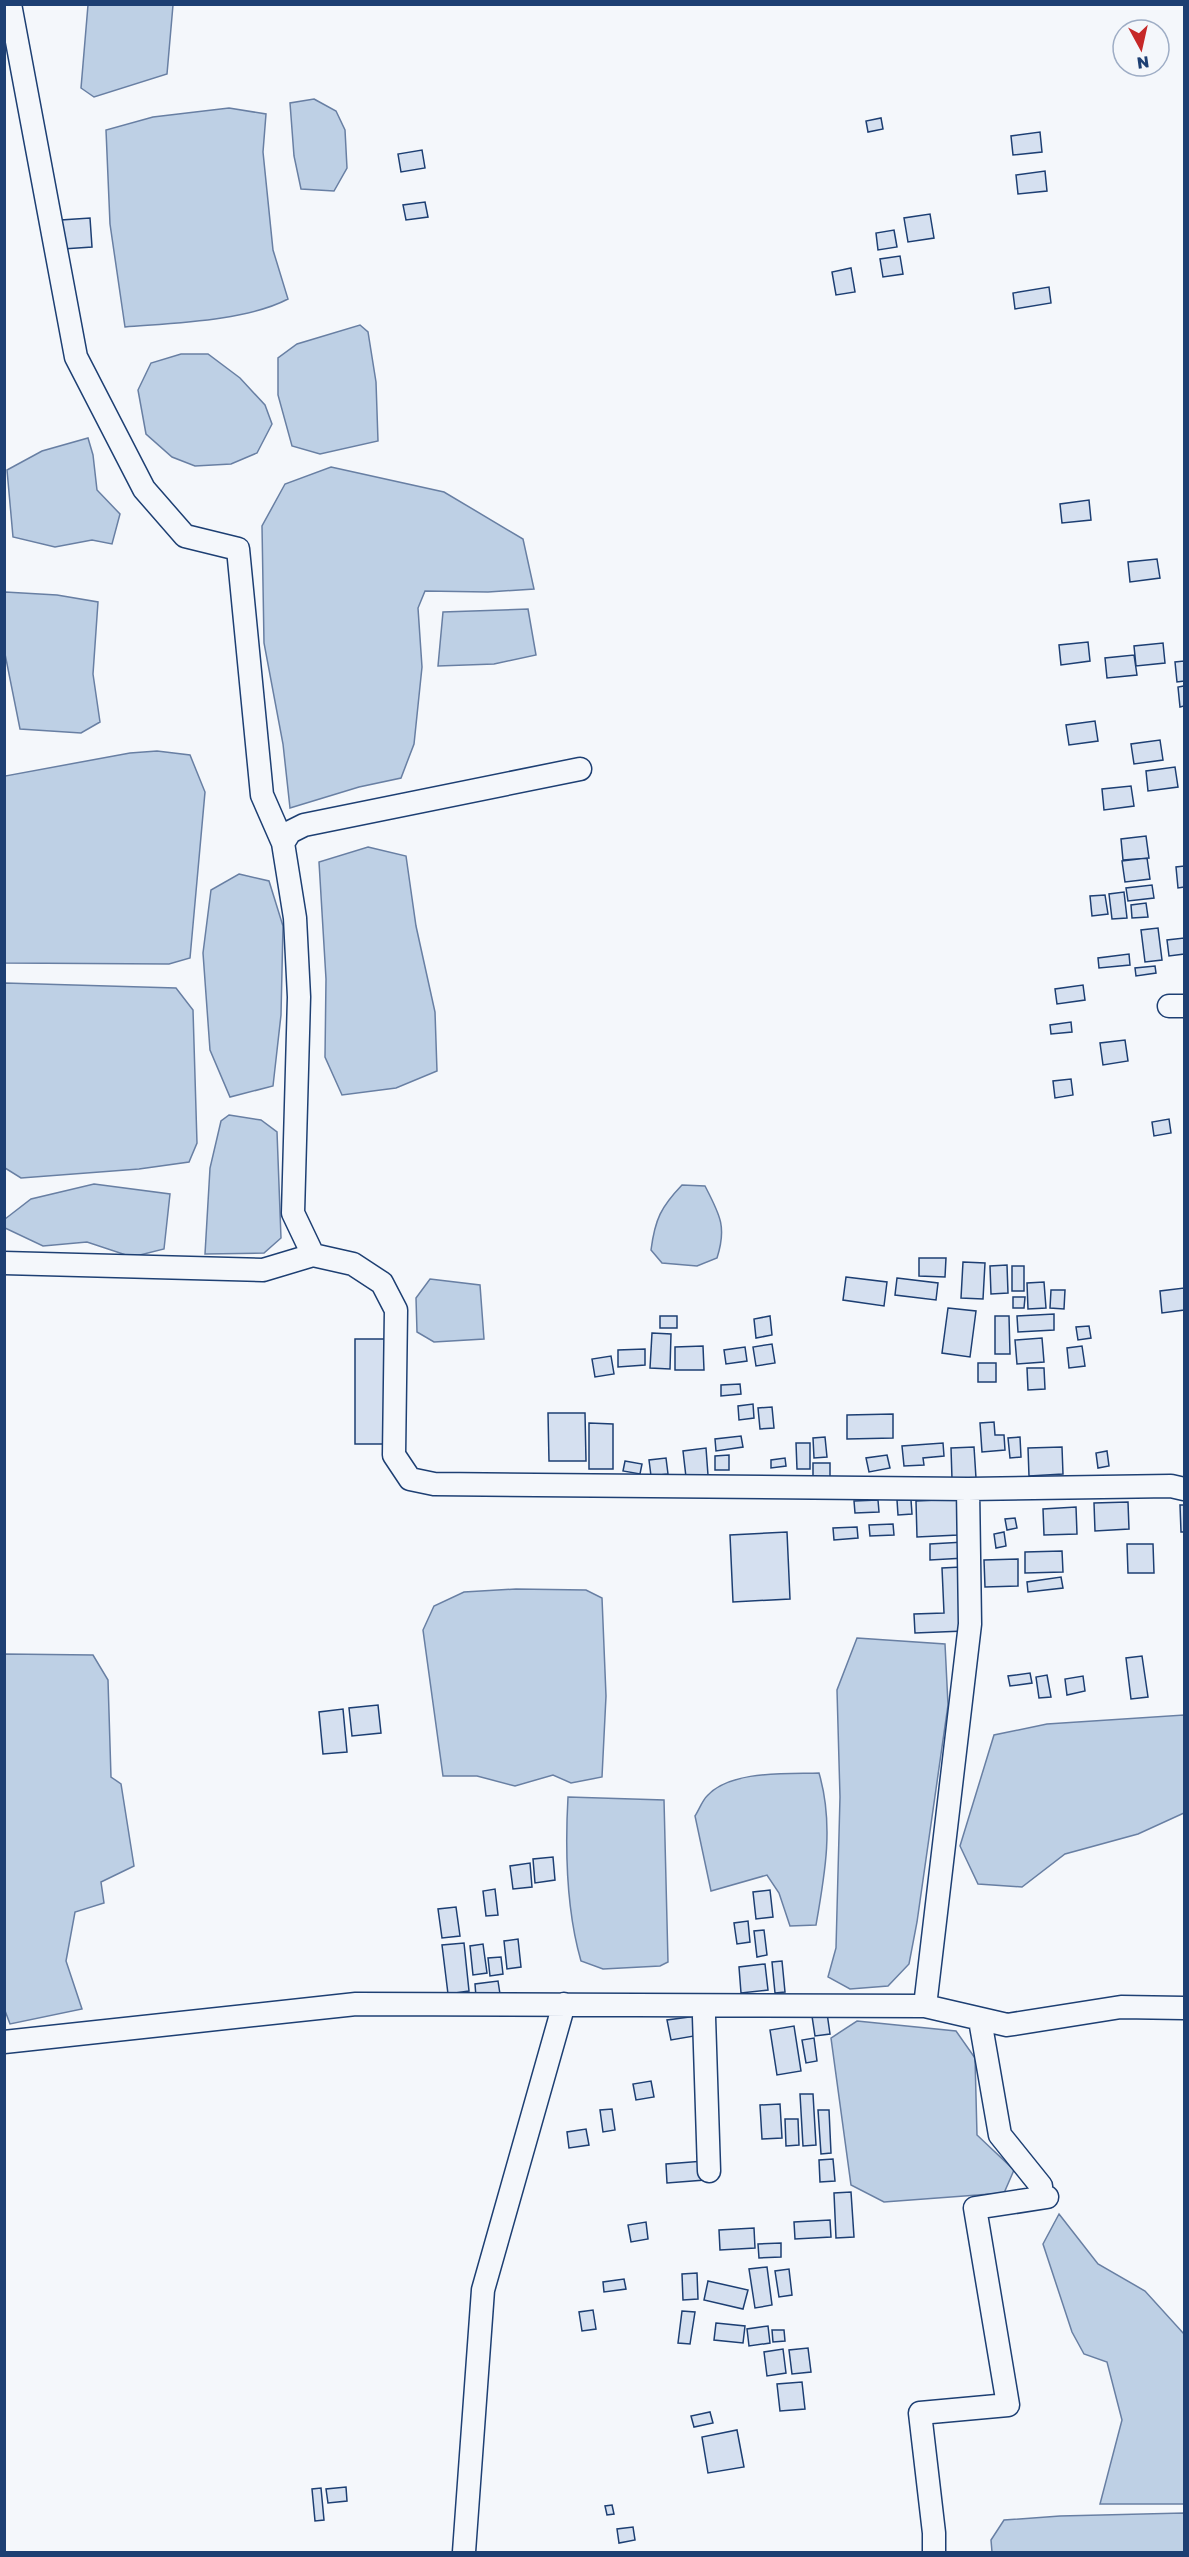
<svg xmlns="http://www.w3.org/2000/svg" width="1189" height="2557" viewBox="0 0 1189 2557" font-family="'Golos Text',sans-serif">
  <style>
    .water { fill: #bed0e5; stroke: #687fa3; stroke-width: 1.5 }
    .building { fill: #d5e0f0; stroke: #1d3f73; stroke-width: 1.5 }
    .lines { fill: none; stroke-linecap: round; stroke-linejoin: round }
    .minor-casing { stroke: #1d3f73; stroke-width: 25 }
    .minor { stroke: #f4f7fb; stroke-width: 22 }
  </style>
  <rect width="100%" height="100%" fill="#f4f7fb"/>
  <path class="water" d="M88 5H173L167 74 94 97 81 88Z
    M314 99 336 111 345 130 347 168 334 191 301 189 294 156 290 103Z
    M229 108 266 114 263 152 273 250 288 299C246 321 173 323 125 327L110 224 106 130 153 117Z
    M360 325 368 332 376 382 378 441 320 454 292 446 278 395V358L297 344Z
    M181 354H208L240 378 265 405 272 424 257 453 231 464 195 466 172 457 146 434 138 390 151 363Z
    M88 438 93 455 97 490 120 514 112 544 92 540 55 547 13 537 7 470 42 451Z
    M331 467 444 492 523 539 534 589 488 592 425 591 418 608 422 667 414 744 401 778 359 787 290 808 283 744 264 643 262 526 285 484Z
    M5 592 57 595 98 602 93 674 100 722 81 733 20 729 5 654Z
    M528 609 536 655 494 664 438 666 443 612Z
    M157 751 190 755 205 792 190 958 169 964 5 963V776L130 753Z
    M368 847 406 856 416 926 435 1012 437 1071 396 1088 342 1095 325 1057 326 979 319 862Z
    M239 874 269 881 283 926 281 1015 273 1086 230 1097 210 1050 203 953 211 890Z
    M5 983 176 988 193 1010 197 1143 189 1162 139 1169 21 1178 5 1168Z
    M229 1115 261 1120 277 1132 281 1238 264 1253 205 1254 210 1168 221 1121Z
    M94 1184 170 1194 164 1249 132 1257 87 1242 43 1246 5 1228V1219L31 1199Z
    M682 1185 705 1186C720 1215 727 1227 717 1258L697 1266 662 1263 651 1250C655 1219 661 1207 682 1185Z
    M430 1279 480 1285 484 1339 434 1342 417 1332 416 1298Z
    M516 1589 586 1590 602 1598 606 1696 602 1777 571 1783 553 1775 515 1786 477 1776H443L423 1630 434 1606 464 1592Z
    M857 1638 945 1644 948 1705 917 1922 909 1964 888 1986 850 1989 828 1977 836 1948 840 1797 837 1690Z
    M5 1654 93 1655 108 1680 111 1777 121 1784 134 1866 101 1882 104 1903 75 1912 66 1961 82 2009 10 2024 4 2008Z
    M1184 1715V1813L1138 1834 1065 1854 1022 1887 978 1884 960 1846 994 1735 1047 1724Z
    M819 1773C834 1824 825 1874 816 1925L790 1926 779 1893 767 1875 711 1891 695 1816C699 1810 702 1801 707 1796 730 1770 787 1774 819 1773Z
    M568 1797 664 1800 668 1962 660 1966 603 1969 581 1961C566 1909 565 1851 568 1797Z
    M857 2021 956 2031 975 2058 977 2135 1014 2170 1004 2193 884 2202 851 2185 831 2038Z
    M1059 2214 1098 2264 1145 2291 1184 2334V2504H1100L1122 2420 1107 2362 1084 2354 1072 2332 1043 2244Z
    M1184 2513V2552H992L991 2540 1004 2520 1060 2516Z"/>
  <path class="building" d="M881 118 883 129 868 132 866 121Z
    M1040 132 1042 152 1013 155 1011 136Z
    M422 150 425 168 401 172 398 154Z
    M1045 171 1047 191 1018 194 1016 175Z
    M425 202 428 217 406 220 403 205Z
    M930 214 934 238 908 242 904 218Z
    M90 218 92 247 63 249 61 220Z
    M894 230 897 247 878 250 876 233Z
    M900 256 903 274 883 277 880 259Z
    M851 268 855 292 836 295 832 272Z
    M1049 287 1051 303 1015 309 1013 293Z
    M1089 500 1091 520 1062 523 1060 504Z
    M1157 559 1160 578 1130 582 1128 562Z
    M1088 642 1090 661 1061 665 1059 645Z
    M1163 643 1165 663 1136 666 1134 646Z
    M1134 655 1137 675 1107 678 1105 658Z
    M1184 661V681L1177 682 1175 662Z
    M1184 686V706L1180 707 1178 687Z
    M1095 721 1098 741 1069 745 1066 725Z
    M1160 740 1163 760 1134 764 1131 744Z
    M1175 767 1178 787 1148 791 1146 771Z
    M1131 786 1134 806 1104 810 1102 789Z
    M1146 836 1149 858 1123 860 1121 839Z
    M1147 858 1150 879 1125 882 1122 861Z
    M1184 866V887L1178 888 1176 867Z
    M1152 885 1154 898 1128 901 1126 888Z
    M1124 892 1127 918 1112 919 1109 894Z
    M1105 895 1108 914 1092 916 1090 896Z
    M1146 903 1148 917 1132 918 1131 905Z
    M1158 928 1162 960 1145 962 1141 930Z
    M1184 938V954L1169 956 1167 940Z
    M1129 954 1130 965 1099 968 1098 958Z
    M1155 966 1156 973 1136 976 1135 968Z
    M1083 985 1085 1000 1057 1004 1055 989Z
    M1071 1022 1072 1032 1051 1034 1050 1025Z
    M1125 1040 1128 1061 1103 1065 1100 1043Z
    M1071 1079 1073 1095 1055 1098 1053 1081Z
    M1169 1119 1171 1133 1154 1136 1152 1122Z
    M919 1258H946L945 1277 919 1276Z
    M963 1262 985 1263 983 1299 961 1298Z
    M1007 1265 1008 1293 991 1294 990 1266Z
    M1012 1266H1024V1291H1012Z
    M846 1277 887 1282 884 1306 843 1300Z
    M897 1278 938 1283 936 1300 895 1295Z
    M1044 1282 1046 1308 1028 1309 1027 1283Z
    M1184 1288V1310L1162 1313 1160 1291Z
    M1051 1290H1065L1064 1309 1050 1308Z
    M1013 1297H1025L1024 1308H1013Z
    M948 1308 976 1311 970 1357 942 1353Z
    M1054 1314V1330L1018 1332 1017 1316Z
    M660 1316H677V1328H660Z
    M770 1316 772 1335 756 1338 754 1319Z
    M995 1316H1009L1010 1354H995Z
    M1089 1326 1091 1338 1078 1340 1076 1327Z
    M652 1333 671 1334 670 1369 650 1368Z
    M1042 1338 1044 1362 1017 1364 1015 1340Z
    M355 1339H387L386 1444H355Z
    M772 1344 775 1363 756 1366 753 1347Z
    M703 1346 704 1370H675V1347Z
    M1082 1346 1085 1366 1069 1368 1067 1348Z
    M745 1347 747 1361 726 1364 724 1350Z
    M645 1349V1365L618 1367V1350Z
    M611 1356 614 1374 595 1377 592 1359Z
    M978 1363H996V1382H978Z
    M1027 1368H1044L1045 1389 1028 1390Z
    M740 1384 741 1394 721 1396V1385Z
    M753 1404 754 1418 739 1420 738 1406Z
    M772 1407 774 1428 760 1429 758 1408Z
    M548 1413H585L586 1461H549Z
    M893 1414V1438L847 1439V1415Z
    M994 1422 995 1435H1004L1005 1450 982 1452 980 1423Z
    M589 1423 613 1424V1469H589Z
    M741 1436 743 1447 716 1451 715 1439Z
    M825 1437 827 1457 814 1458 813 1438Z
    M1020 1437 1021 1457 1010 1458 1008 1438Z
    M796 1443H810V1469H797Z
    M943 1443 944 1456 923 1458 924 1465 904 1466 902 1446Z
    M974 1447 976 1478 952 1479 951 1448Z
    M1062 1447 1063 1474 1029 1476 1028 1448Z
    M706 1448 708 1475 686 1477 683 1451Z
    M1107 1451 1109 1466 1098 1468 1096 1453Z
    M729 1455V1470H715V1456Z
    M887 1455 890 1468 869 1472 866 1458Z
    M666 1458 668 1474 651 1476 649 1460Z
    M785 1458 786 1466 771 1468V1460Z
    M625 1461 642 1464 640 1474 623 1471Z
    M813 1463H830V1477L813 1478Z
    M957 1499 958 1535 917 1537 916 1501Z
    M878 1500 879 1512 855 1513 854 1501Z
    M897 1500H911L912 1514 898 1515Z
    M1128 1502 1129 1529 1095 1531 1094 1503Z
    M1180 1505H1184V1532H1181Z
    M1076 1507 1077 1534 1044 1535 1043 1509Z
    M1015 1518 1017 1528 1007 1530 1005 1519Z
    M893 1524 894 1535 870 1536 869 1525Z
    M857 1527 858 1538 834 1540 833 1528Z
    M787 1532 790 1599 733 1602 730 1535Z
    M1004 1532 1006 1546 996 1548 994 1534Z
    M964 1542 965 1558 930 1560V1544Z
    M1127 1544H1153L1154 1573H1128Z
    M1062 1551 1063 1572 1025 1573V1552Z
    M1018 1559V1586L985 1587 984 1560Z
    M961 1567 964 1631 915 1633 914 1614 944 1613 942 1568Z
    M1061 1577 1063 1588 1028 1592 1027 1582Z
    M1142 1656 1148 1697 1131 1699 1126 1658Z
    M1030 1673 1032 1683 1010 1686 1008 1676Z
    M1047 1675 1051 1697 1039 1698 1036 1677Z
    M1083 1676 1085 1691 1067 1695 1065 1679Z
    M378 1705 381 1733 352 1736 349 1708Z
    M343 1709 347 1752 323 1754 319 1712Z
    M553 1857 555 1880 535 1883 533 1859Z
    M530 1863 532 1887 513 1889 510 1866Z
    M495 1889 498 1915 486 1916 483 1891Z
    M770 1890 773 1917 756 1919 753 1892Z
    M456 1907 460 1936 442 1938 438 1909Z
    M748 1921 750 1942 737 1944 734 1923Z
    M764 1930 767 1955 757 1957 754 1931Z
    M518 1939 521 1967 507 1969 504 1941Z
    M464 1943 469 1991 448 1994 442 1945Z
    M483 1944 487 1973 473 1975 470 1946Z
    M501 1957 503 1974 490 1976 488 1958Z
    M782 1961 785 1992 775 1993 772 1962Z
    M765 1964 768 1990 741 1993 739 1967Z
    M498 1981 500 1994 476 1997 475 1984Z
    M827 2013 830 2034 815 2036 812 2016Z
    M697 2016 700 2035 671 2040 667 2020Z
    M794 2026 801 2071 777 2075 770 2030Z
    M814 2038 817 2061 806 2063 802 2040Z
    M651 2081 654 2097 636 2100 633 2084Z
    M800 2094H813L816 2145 803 2146Z
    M780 2104 782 2138 762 2139 760 2105Z
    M612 2109 615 2130 603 2132 600 2110Z
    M818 2110H829L831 2153 821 2154Z
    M785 2119H798L799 2145 786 2146Z
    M586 2129 589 2145 569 2148 567 2132Z
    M833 2159 835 2181 820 2182 819 2160Z
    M704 2161 705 2180 667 2183 666 2164Z
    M851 2192 854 2237 836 2238 834 2193Z
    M830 2220 831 2237 795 2239 794 2222Z
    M646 2222 648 2239 631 2242 628 2225Z
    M754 2228 755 2248 720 2250 719 2230Z
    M781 2243V2257L759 2258 758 2244Z
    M767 2267 772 2305 755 2308 749 2269Z
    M789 2269 792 2295 779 2297 775 2271Z
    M697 2273 698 2299 683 2300 682 2274Z
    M624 2279 626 2289 604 2292 603 2282Z
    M708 2281 748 2290 743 2309 704 2300Z
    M593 2310 596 2329 582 2331 579 2312Z
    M682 2311 695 2312 690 2344 678 2343Z
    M716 2323 745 2326 743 2343 714 2340Z
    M768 2326 770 2343 749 2346 747 2329Z
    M772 2330H784L785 2341 773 2342Z
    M808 2348 811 2372 792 2374 789 2350Z
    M783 2349 786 2373 767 2376 764 2352Z
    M802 2382 805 2409 780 2411 777 2384Z
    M710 2412 713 2423 694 2427 691 2416Z
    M737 2430 744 2467 708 2473 702 2437Z
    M346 2487 347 2501 328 2503 326 2489Z
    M321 2488 324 2520 315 2521 312 2489Z
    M612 2505 614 2514 607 2515 605 2506Z
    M633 2527 635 2540 619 2543 617 2529Z"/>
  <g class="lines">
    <g class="minor-casing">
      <path id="minor" d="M10 4 76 357 144 489 185 536 238 549 262 795 283 843
        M580 769 304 825 290 832 283 843 295 918 299 997 293 1213 313 1255 353 1264 382 1283 396 1310 394 1455 410 1479 434 1484 968 1489 1171 1486 1184 1489
        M1169 1006H1184
        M4 1263 263 1270 313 1255
        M925 2006 1007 2025 1121 2007 1184 2008
        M704 2017 709 2171
        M980 2020 1000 2135 1041 2186
        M4 2042 356 2004 925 2006 970 1624 968 1489
        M464 2552 483 2290 564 2004
        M934 2552V2533L920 2413 1008 2405 975 2208 1047 2197"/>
    </g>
    <use href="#minor" class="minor"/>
  </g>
  <rect width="1189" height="2557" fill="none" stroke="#1d3f73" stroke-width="12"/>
  <g transform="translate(1141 48) rotate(172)"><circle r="28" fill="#f4f7fb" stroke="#9eadc5" stroke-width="1.5"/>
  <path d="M0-4.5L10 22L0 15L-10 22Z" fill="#c62828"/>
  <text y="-9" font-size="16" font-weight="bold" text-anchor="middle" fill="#1d3f73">N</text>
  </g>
</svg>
